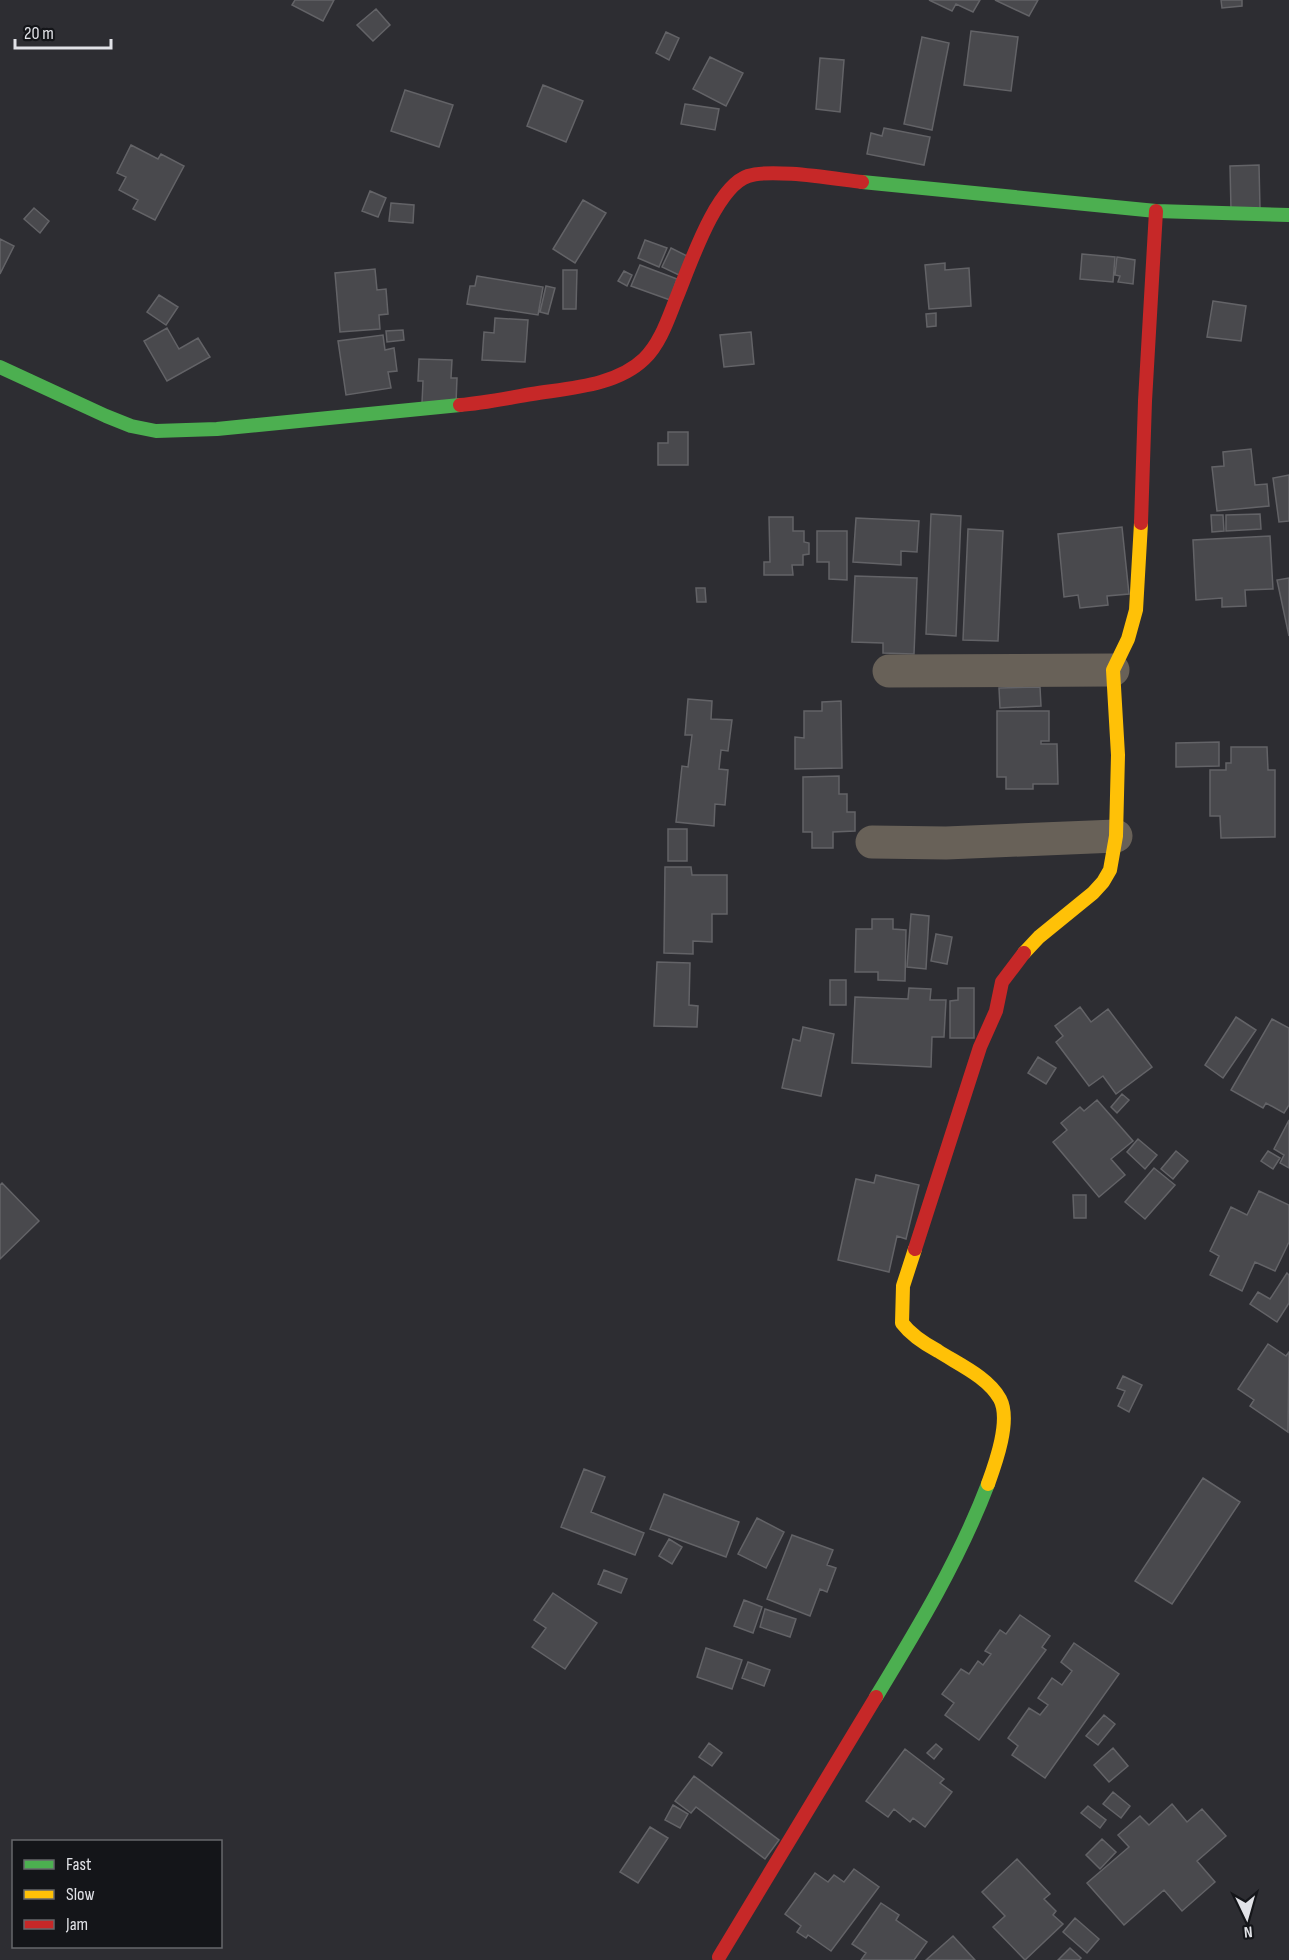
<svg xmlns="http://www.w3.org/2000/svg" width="1289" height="1960" viewBox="0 0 1289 1960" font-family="'Sofia Sans Condensed',sans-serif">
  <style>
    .building { fill: #49494d; stroke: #636367; stroke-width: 1.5 }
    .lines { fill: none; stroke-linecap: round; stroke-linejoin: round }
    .street { stroke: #686158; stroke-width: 33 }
    .fast { stroke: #4caf50; stroke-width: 14 }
    .slow { stroke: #ffc107; stroke-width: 14 }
    .jam { stroke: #c62828; stroke-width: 14 }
  </style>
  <rect width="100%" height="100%" fill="#2d2d32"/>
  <path class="building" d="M295 0H334L323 21 292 5Z
    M929 0H980L973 12 956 4 952 11Z
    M995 0H1038L1029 16Z
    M1221 0H1242V6L1222 8Z
    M376 9 390 25 373 41 357 25Z
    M971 31 1018 37 1011 91 964 85Z
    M666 32 679 38 669 60 656 53Z
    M922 37 949 43 932 130 904 124Z
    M710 57 743 73 726 106 693 89Z
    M820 58 844 60 840 112 816 109Z
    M543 85 583 101 566 142 527 126Z
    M405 90 453 105 439 147 391 131Z
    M685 104 719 109 715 130 681 124Z
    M884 128 930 137 924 165 867 154 871 133 882 136Z
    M131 145 158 159 161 154 184 166 155 220 133 209 138 200 119 190 126 177 117 173Z
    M1259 165 1260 209 1231 210 1230 166Z
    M370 191 386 198 378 217 362 211Z
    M583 200 606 213 575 263 553 249Z
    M391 203 414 205 413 223 389 221Z
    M34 208 49 221 40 233 24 219Z
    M0 239 14 246 0 274Z
    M645 240 667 248 659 267 638 258Z
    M671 248 691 258 681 276 662 267Z
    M1082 254 1115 257 1113 282 1080 279Z
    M1117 257 1135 260 1133 284 1118 282 1120 276 1115 275Z
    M945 263V270L969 268 971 306 929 309 925 265Z
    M640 265 677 279 670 300 631 286Z
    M375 269 377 290 386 289 388 314 379 315 380 329 340 332 335 273Z
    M563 270H577L576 309H563Z
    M624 271 632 275 627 286 618 281Z
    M477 276 543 287 538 315 467 304 470 286H475Z
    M546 286 555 288 548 314 540 312Z
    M159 295 178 307 166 325 147 312Z
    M1213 301 1246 306 1241 341 1207 337Z
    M936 313V326L927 327 926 314Z
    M495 318 528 320 525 362 482 360 484 332 494 333Z
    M167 328 179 349 198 338 210 357 167 381 144 341Z
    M403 330 404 340 387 342 386 331Z
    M751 332 754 364 724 367 720 335Z
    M383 335 385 350 394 348 397 371 388 372 391 388 346 395 338 341Z
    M419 359 452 360 451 378H457L456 403H422L423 381H418Z
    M668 432H688V465H658V443H668Z
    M1251 449 1255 485 1267 484 1269 506 1217 511 1212 467 1224 466 1223 452Z
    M1289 475V521L1279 522 1273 478Z
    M931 514 961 516 956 636 926 634Z
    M1260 514 1261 529 1226 531V515Z
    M1211 515H1223L1224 531 1212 532Z
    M769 517H793V531H804V542L809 543V554L803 555V565H792L793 575H764V562H770Z
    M856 518 919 521 917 552 901 551V565L853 562Z
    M1122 527 1129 594 1107 596 1108 605 1080 608 1078 595 1064 597 1058 534Z
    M968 529 1003 531 998 641 963 640Z
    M817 531H847V580L829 579V562H817Z
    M1270 536 1273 589 1245 590 1246 606 1222 607V598L1196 600 1193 540Z
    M855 576 917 578 914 654 883 653V643L852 642Z
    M1289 578V636L1277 580Z
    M696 588H705L706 602H697Z
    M1040 687 1041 706 1000 708 999 688Z
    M688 699 712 701 711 719 732 720 728 751 721 750 719 769 728 770 725 805 715 804 714 826 676 822 682 766 688 767 692 735H685Z
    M841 701 842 768 795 769V737L804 738V711H822V702Z
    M997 711H1049V741H1041V744H1057L1058 784H1033V789H1006V777H997Z
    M1219 742V766L1176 767V743Z
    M1231 747H1267L1268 770H1275V837L1221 838 1220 816H1210V770H1226V763H1231Z
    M839 776V794H847V812H855V831L833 832V848H812V832H803V777Z
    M668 829H687V861H668Z
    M665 867H691L692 875H727V914H712V942L693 941V954L664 953Z
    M911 914 929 916 926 969 907 967Z
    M872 919H893V929L906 930 905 981 878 980V972H855L856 929H872Z
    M936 934 952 937 947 964 931 961Z
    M657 962 690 963 689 1005 698 1006 697 1027 654 1026Z
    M830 980H846V1005H830Z
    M909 988 931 989 930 1000H946L944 1037H932L931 1067 852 1063 855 997 908 999Z
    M958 988H974V1038H950V1001L958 1000Z
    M1080 1007 1091 1022 1108 1009 1152 1067 1116 1094 1103 1076 1089 1086 1056 1042 1063 1036 1055 1026Z
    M1236 1017 1256 1030 1223 1078 1205 1065Z
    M1272 1019 1289 1028V1105L1284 1113 1266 1103 1263 1108 1231 1090Z
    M803 1027 834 1034 821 1096 782 1088 793 1039 800 1041Z
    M1038 1057 1056 1068 1046 1084 1028 1073Z
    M1122 1094 1129 1100 1117 1113 1111 1107Z
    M1097 1100 1133 1141 1111 1159 1125 1175 1099 1197 1053 1142 1067 1130 1061 1123 1080 1107 1084 1111Z
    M1289 1120V1168L1280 1163 1284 1155 1274 1149Z
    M1138 1139 1157 1155 1145 1169 1127 1152Z
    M1176 1151 1188 1161 1173 1179 1161 1169Z
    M1268 1151 1280 1158 1273 1169 1261 1161Z
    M1154 1168 1175 1185 1145 1219 1125 1202Z
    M876 1175 919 1185 906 1239 897 1236 889 1272 838 1260 856 1179 874 1183Z
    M2 1183 39 1221 0 1259V1185Z
    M1259 1191 1289 1205V1242L1275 1271 1255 1262 1242 1291 1210 1275 1219 1256 1210 1251 1231 1207 1247 1215Z
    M1073 1195H1086V1218H1074Z
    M1287 1273 1289 1275V1303L1277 1322 1250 1304 1258 1292 1270 1299Z
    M1268 1344 1286 1356 1289 1352 1288 1432 1250 1406 1254 1400 1238 1389Z
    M1123 1376 1142 1385 1129 1412 1118 1406 1125 1391 1117 1388Z
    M584 1469 605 1477 591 1512 644 1533 635 1555 561 1527Z
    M1203 1478 1240 1502 1172 1604 1135 1581Z
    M664 1494 739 1522 726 1557 650 1529Z
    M757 1518 784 1532 766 1568 738 1554Z
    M792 1535 833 1550 827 1565 836 1568 827 1592 820 1589 810 1616 767 1599Z
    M669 1539 682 1547 672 1564 659 1556Z
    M604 1570 627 1579 621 1593 598 1584Z
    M553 1593 597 1623 565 1669 532 1647 546 1628 534 1620Z
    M744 1600 762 1607 753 1633 734 1626Z
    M765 1609 796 1619 790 1637 760 1627Z
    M1020 1615 1050 1636 1042 1647 1046 1650 979 1740 945 1715 954 1703 942 1694 961 1669 969 1674 978 1661 983 1665 991 1654 985 1651 1000 1630 1006 1634Z
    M1074 1643 1119 1674 1045 1778 1012 1755 1018 1746 1008 1738 1029 1708 1040 1715 1048 1705 1038 1698 1052 1678 1062 1685 1072 1671 1061 1662Z
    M706 1648 742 1660 732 1689 697 1677Z
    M748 1662 770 1670 764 1686 742 1678Z
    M1104 1715 1115 1724 1098 1745 1086 1736Z
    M709 1743 722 1753 712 1766 699 1757Z
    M936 1744 942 1749 934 1759 927 1753Z
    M1113 1748 1128 1766 1109 1782 1094 1765Z
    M905 1749 944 1779 940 1783 952 1792 925 1827 913 1818 910 1822 894 1809 888 1817 866 1801Z
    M694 1776 779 1840 765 1859 696 1807 691 1813 675 1801Z
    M1113 1792 1130 1806 1121 1818 1103 1804Z
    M1172 1804 1187 1822 1202 1809 1226 1836 1197 1861 1215 1882 1182 1911 1164 1890 1124 1925 1087 1883 1129 1847 1118 1835 1140 1816 1149 1825Z
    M673 1805 688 1814 680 1828 665 1820Z
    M1088 1806 1106 1820 1100 1828 1081 1813Z
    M650 1827 668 1838 638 1883 620 1872Z
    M1102 1839 1116 1852 1100 1869 1086 1855Z
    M1017 1859 1050 1894 1044 1899 1056 1911 1053 1915 1063 1924 1025 1960 993 1927 1005 1916 982 1892Z
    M854 1869 879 1887 831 1951 808 1935 806 1938 797 1932 801 1926 785 1914 815 1873 828 1882 834 1875 844 1882Z
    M881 1903 899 1915 896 1920 927 1942 914 1960H861L866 1953 852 1944Z
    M1075 1918 1099 1939 1087 1953 1063 1932Z
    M953 1936 975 1960H926Z
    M1070 1948 1081 1958 1079 1960H1058Z"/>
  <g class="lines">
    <path class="street" d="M889 671 1113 670
      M872 842 946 843 1116 836"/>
    <path class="fast" d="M862 182 1156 211 1289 215
      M0 367 106 416 131 426 156 431 217 429 460 405
      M876 1697C918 1628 959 1560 988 1484"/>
    <path class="slow" d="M1024 953 1039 937 1093 893 1103 882 1110 870 1116 836 1118 755 1113 670 1128 639 1136 610 1141 523
      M915 1249 903 1286 902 1323C911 1335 925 1344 938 1351 958 1364 988 1377 1000 1399 1011 1420 996 1462 988 1484"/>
    <path class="jam" d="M460 405C484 403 508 398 532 394 569 388 616 386 644 359 660 344 668 319 676 299 689 268 715 187 748 176 772 168 835 179 862 182
      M1141 523 1145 401 1156 211
      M915 1249 980 1047 996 1011 1002 982 1024 953
      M719 1957 876 1697"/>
  </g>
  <rect x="12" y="1840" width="210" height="108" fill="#141519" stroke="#66676b" stroke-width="1.5"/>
  <rect x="24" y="1860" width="30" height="9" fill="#4caf50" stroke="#66676b" stroke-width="1.5"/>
  <text x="66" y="1870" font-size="18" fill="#e1e2e7">Fast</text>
  <rect x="24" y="1890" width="30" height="9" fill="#ffc107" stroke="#66676b" stroke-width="1.5"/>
  <text x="66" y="1900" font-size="18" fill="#e1e2e7">Slow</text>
  <rect x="24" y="1920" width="30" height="9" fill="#c62828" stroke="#66676b" stroke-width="1.5"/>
  <text x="66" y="1930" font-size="18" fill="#e1e2e7">Jam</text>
  <g transform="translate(1247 1918) rotate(175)" stroke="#141519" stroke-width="4.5" paint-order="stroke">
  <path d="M0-4.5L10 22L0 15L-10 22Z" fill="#e1e2e7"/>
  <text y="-9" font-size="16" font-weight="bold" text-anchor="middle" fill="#e1e2e7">N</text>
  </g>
  <path d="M15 39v9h96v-9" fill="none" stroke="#e1e2e7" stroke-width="3"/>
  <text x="24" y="39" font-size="18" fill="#e1e2e7" stroke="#141519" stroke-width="4.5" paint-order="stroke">20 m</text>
</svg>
